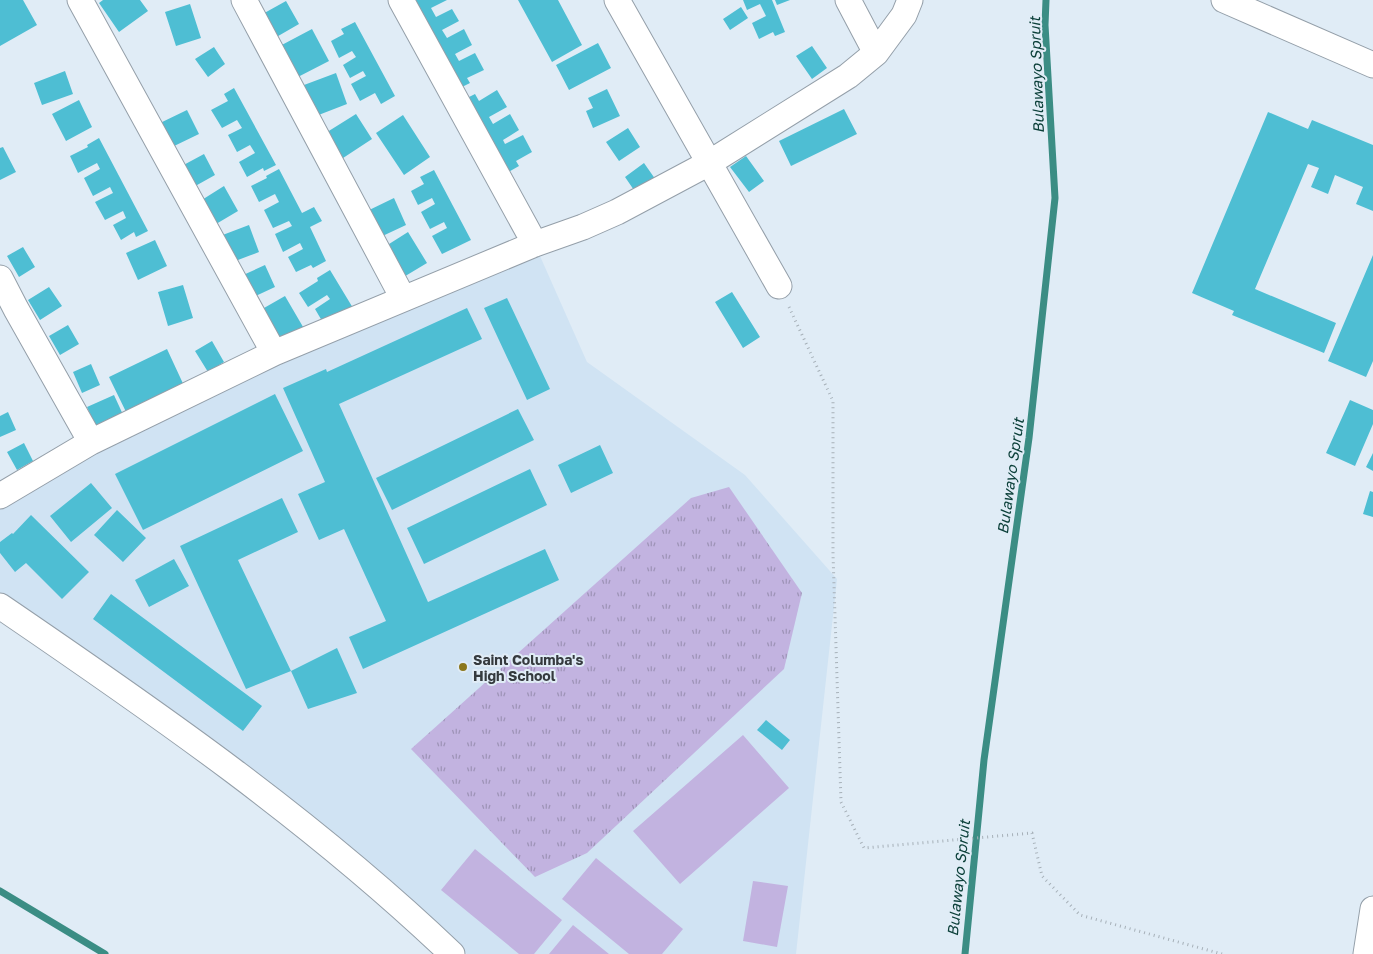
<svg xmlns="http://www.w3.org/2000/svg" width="1373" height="954" viewBox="0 0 1373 954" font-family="'Golos Text',sans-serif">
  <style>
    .built { fill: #d0e3f3 }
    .grass { fill: #c2b3e0 }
    .park { fill: url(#park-tufts) }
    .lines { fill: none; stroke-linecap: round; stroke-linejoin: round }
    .stream { stroke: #3b8d84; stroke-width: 7 }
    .building { fill: #4ebed3 }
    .minor-casing { stroke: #949fa9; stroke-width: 27 }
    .path { stroke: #a6b0b8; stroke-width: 3; stroke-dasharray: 1 4; stroke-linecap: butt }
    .minor { stroke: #fff; stroke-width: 25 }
    .poi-dot { fill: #8b771c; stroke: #e0ecf6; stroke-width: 2 }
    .labels { text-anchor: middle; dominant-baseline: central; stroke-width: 4; stroke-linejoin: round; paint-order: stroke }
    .poi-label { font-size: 14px; font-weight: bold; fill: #353a3e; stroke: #e0ecf6; text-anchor: start }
    .water-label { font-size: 15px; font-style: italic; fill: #0c403a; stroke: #e0ecf6 }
  </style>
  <defs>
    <pattern id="park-tufts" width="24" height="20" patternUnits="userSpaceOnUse" patternTransform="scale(1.25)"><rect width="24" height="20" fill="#c2b3e0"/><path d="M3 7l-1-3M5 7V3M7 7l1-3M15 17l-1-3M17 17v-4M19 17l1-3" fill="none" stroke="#9e93b7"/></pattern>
  </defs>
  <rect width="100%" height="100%" fill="#e0ecf6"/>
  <path class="built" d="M536 247 587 362 745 475 837 579 796 954H467L394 891 0 597V502L94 445Z"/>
  <path class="grass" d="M743 735 789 788 680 884 633 831Z
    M475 849 562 920 534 954H519L441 890Z
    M596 858 683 929 662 954H629L562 899Z
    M753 881 788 886 777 947 743 941Z
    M573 925 609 954H549Z"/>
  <path class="park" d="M729 487 802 593 784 669 587 853 535 877 411 749 691 498Z"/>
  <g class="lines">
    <path class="stream" d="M0 891 105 954
      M965 954 984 760 1029 438 1055 198 1045 25 1046 0"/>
  </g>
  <path class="building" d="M0 0H23L37 25 0 46Z
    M103 0H140L148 11 119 32 99 3Z
    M410 0H447L431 8 436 17 452 9 459 21 442 30 447 38 464 29 472 45 455 54 459 61 475 53 484 70 467 78 470 83 456 90Z
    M518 0H558L582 45 552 62Z
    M743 0H772L785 32 775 36 773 32 759 39 752 23 766 16 760 4 747 10Z
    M775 0H790L777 5Z
    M286 1 299 24 273 39 259 16Z
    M190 4 201 38 176 46 165 12Z
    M741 7 748 18 730 30 723 19Z
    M355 22 395 96 381 104 375 93 360 101 351 84 366 76 363 71 350 78 343 65 356 57 352 51 339 58 331 41 344 34 341 29Z
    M312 29 329 61 294 79 278 47Z
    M598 43 611 68 569 90 556 65Z
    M812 46 827 68 812 79 796 56Z
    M214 47 225 64 208 77 195 59Z
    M65 71 73 94 42 105 34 83Z
    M336 73 347 104 316 116 304 85Z
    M234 88 276 165 264 171 263 168 247 177 239 162 255 153 250 145 237 152 228 135 242 128 237 120 222 128 211 110 228 101 224 94Z
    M607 89 620 116 593 128 586 111 593 108 588 98Z
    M497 90 507 107 489 117 493 124 510 114 519 130 503 140 505 144 523 135 532 152 516 161 519 166 505 174 463 100 475 94 479 101Z
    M79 100 92 127 66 141 52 114Z
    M844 109 857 134 791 166 779 141Z
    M187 110 199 134 170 148 158 124Z
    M1268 112 1308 129 1312 120 1373 145V211L1356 204 1363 187 1335 175 1328 194 1311 187 1319 168 1308 164 1255 289 1336 323 1324 353 1232 315 1234 311 1192 293Z
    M356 114 372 139 340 160 324 134Z
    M403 115 430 157 404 175 376 133Z
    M628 128 640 147 619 161 606 142Z
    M99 138 148 231 136 237 134 232 121 240 113 225 126 218 123 211 105 220 95 202 113 193 110 187 93 196 84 178 100 169 97 163 78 173 70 156 88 147 87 145Z
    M3 147 16 172 0 180V148Z
    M204 154 215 175 190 189 178 168Z
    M746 156 764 181 749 192 730 167Z
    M644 163 658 183 638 196 625 177Z
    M279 169 302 213 314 207 322 221 310 227 326 261 313 268 311 265 296 272 288 257 303 249 300 243 283 252 275 234 292 226 289 221 273 228 264 210 279 202 275 194 259 202 251 186 267 178 266 176Z
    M434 170 471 240 442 254 432 236 447 228 444 222 430 229 421 212 435 204 432 198 418 205 411 191 424 184 420 177Z
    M224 186 238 211 211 227 197 203Z
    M394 198 406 225 374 240 361 214Z
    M249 225 259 252 230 263 220 236Z
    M408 232 427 263 397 281 378 251Z
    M155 240 167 266 138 280 126 253Z
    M23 247 35 267 19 277 7 256Z
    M1373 255V361L1366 377 1328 361Z
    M265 265 275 287 251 298 241 276Z
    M330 270 356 313 325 326 315 309 330 299 327 295 308 307 299 293 318 281 317 278Z
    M183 285 193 318 168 326 158 292Z
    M49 287 62 306 40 320 28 300Z
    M732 292 760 337 743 348 715 302Z
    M285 296 306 332 278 348 257 312Z
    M507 298 550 389 527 400 484 308Z
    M467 308 482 339 339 404 428 602 545 549 559 580 363 669 349 637 386 621 344 529 319 540 298 494 325 482 283 388 326 369 327 372Z
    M68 325 79 344 60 355 49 336Z
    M212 341 224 362 208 372 195 351Z
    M167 349 186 390 129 418 109 377Z
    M91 364 100 385 82 393 73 372Z
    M275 394 303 451 143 530 115 474Z
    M114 395 125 419 98 431 87 407Z
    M1350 400 1373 410V424L1355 466 1326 453Z
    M518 409 534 440 392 510 376 478Z
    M8 412 16 430 0 437V416Z
    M24 443 33 461 17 470 7 452Z
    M600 445 613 473 571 493 558 465Z
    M1373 453V471L1366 467Z
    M530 469 547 505 424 564 407 528Z
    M91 483 112 508 71 542 50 516Z
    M1370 491 1373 492V517L1363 514Z
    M282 498 298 532 238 560 291 671 246 689 180 546Z
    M117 510 146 538 123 562 94 535Z
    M31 515 89 572 62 599 26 563 15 572 0 553V542L12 533 13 534Z
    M174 559 189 586 149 607 135 580Z
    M111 594 262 706 243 731 93 619Z
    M337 648 357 693 308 709 291 671Z
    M766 720 790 740 782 750 757 730Z"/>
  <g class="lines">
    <g class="minor-casing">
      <path id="minor" d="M80 0 274 353
        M244 0 403 298
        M401 0 535 244
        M617 0 779 286
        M848 0 876 53
        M1224 0 1373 65
        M0 278 16 309 91 442
        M0 496 91 442 274 353 535 244 583 227 617 212 709 163 848 76 876 53 904 15 910 0
        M0 606C157 713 314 822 452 954
        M1366 954 1373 909"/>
    </g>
    <path class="path" d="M789 307 833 401V554L841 802 864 848 1032 833 1042 876 1080 915 1222 954"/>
    <use href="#minor" class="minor"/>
  </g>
  <circle class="poi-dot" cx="463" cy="667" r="5"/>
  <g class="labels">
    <g class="poi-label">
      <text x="473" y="659">Saint Columba's<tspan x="473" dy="16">High School</tspan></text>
    </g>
    <g class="water-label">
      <text transform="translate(1036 75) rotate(-92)">Bulawayo Spruit</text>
      <text transform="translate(1010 476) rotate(-82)">Bulawayo Spruit</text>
      <text transform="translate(958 878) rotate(-84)">Bulawayo Spruit</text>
    </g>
  </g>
</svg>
